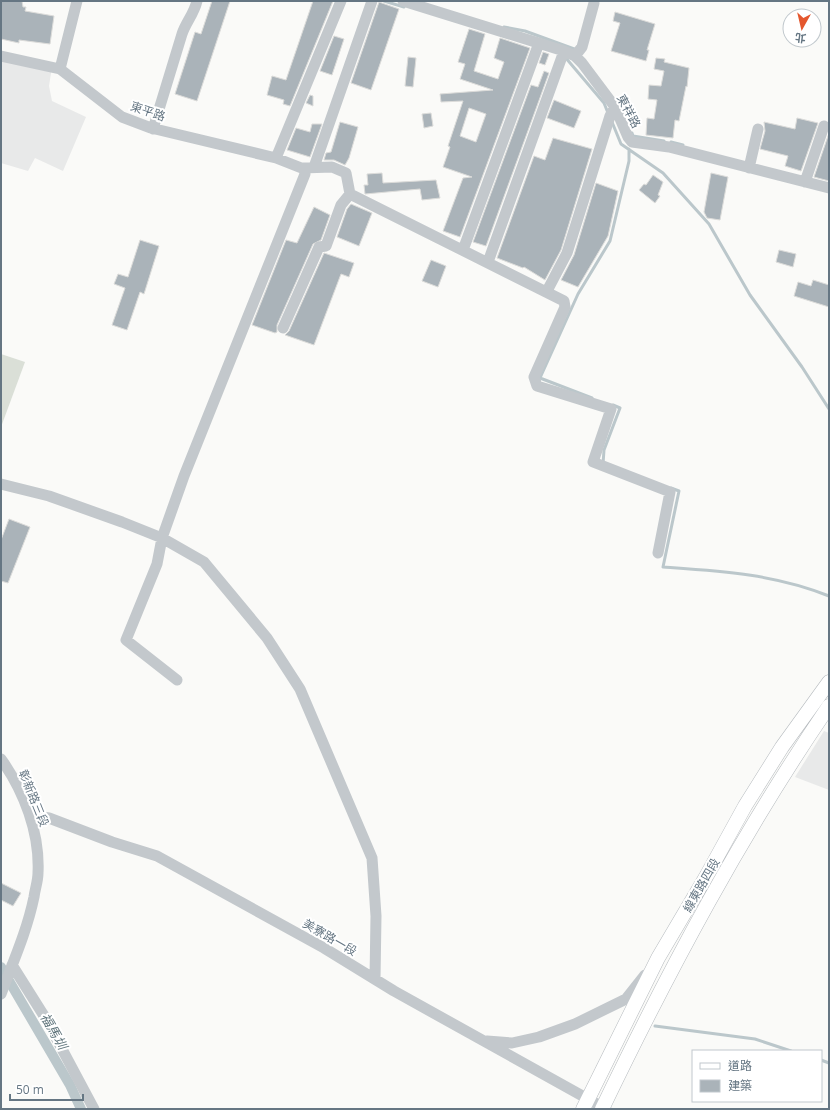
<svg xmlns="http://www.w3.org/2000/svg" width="830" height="1110" viewBox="0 0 830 1110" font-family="'Open Sans','Noto Sans TC',sans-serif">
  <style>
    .built { fill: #e8e9e9 }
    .green { fill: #dadfd7 }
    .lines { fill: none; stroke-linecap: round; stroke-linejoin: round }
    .stream { stroke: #bbc7cb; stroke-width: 3 }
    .canal { stroke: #bbc7cb; stroke-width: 10 }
    .building { fill: #aab3b9; stroke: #dcdcda; fill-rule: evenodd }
    .major-casing { stroke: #b5babe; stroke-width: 15 }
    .minor { stroke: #c3c8cc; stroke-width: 11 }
    .major { stroke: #fff; stroke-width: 14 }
    .labels { text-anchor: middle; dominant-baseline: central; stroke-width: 4; stroke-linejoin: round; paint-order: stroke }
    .street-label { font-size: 12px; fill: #657683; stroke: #fff }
    .water-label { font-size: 13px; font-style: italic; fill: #60757c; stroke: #fff }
  </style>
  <rect width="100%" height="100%" fill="#fafaf8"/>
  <path class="built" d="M1 57 52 67 49 86 52 101 86 117 63 171 35 158 28 171 1 163Z
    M824 731 829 733V790L795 777Z"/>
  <path class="green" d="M1 354 25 362 1 427Z"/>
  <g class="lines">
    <path class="stream" d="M384 1 404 7
      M504 27 525 31 577 50
      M565 57 604 103 608 113
      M612 122 621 144 663 173 709 224 750 295 802 367 829 409
      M632 133 633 136 664 141
      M671 142 683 145
      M592 398 540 378 578 294 610 241 629 161V149
      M603 464 604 450 620 408 613 405
      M671 488 679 491 663 567C720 571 775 574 829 596
      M655 1026 755 1039 791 1051
      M821 1060 829 1063"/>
    <path class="canal" d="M1 967 70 1085 81 1109"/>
  </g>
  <path class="building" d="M1 1H22L23 7H26L25 11 54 16 50 44 19 40V43L1 39Z
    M212 1H230L197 101 175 94 195 32 201 34Z
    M313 1H333L290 106 283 104 284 100 267 95 272 76 286 80Z
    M379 2 399 9 371 90 351 83Z
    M615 12 655 24 647 50H649L646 61 611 51 620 23 613 21Z
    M469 29 485 34 474 71 498 79 504 62 494 58 500 38 530 48 460 237 443 231 463 178 472 177 443 167 450 147 448 146 463 101 441 102 440 94 493 90 460 79 465 64 458 62ZM469 108 486 114 476 142 460 136Z
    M334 36 344 39 332 75 320 71Z
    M543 52 549 54 545 65 539 63Z
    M408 57 416 58 413 87 405 86Z
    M656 58 665 59 664 62 689 68 687 87 686 86 679 121 675 120 673 138 646 135 647 118 654 119 657 100 648 99 649 85 661 86 664 71 654 69Z
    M544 71 549 73 486 246 473 242 531 85 538 87Z
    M310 95 313 96V106L306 103Z
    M554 100 581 111 574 128 547 118Z
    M431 113 433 126 424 128 422 114Z
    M797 118 818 123 801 171 785 166 788 156 760 149 765 131 764 122 795 129Z
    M340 122 358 127 349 158 345 165 334 160H324L326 153 331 152Z
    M312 124H322L310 157 287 150 296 128 310 132Z
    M829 133V181L814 177Z
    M553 138 592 149 561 250 545 280 524 267 523 268 497 258 534 156 545 160Z
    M382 173 383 183 436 180 440 198 422 200 420 189 365 194 364 185H368L367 174Z
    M711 173 728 177 720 220 707 218 704 212Z
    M653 175 663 182 658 195 660 196 655 203 639 190 644 184 646 185Z
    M596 183 618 191 608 236 578 287 561 280 574 255Z
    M351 204 372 213 359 246 337 237 347 209Z
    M314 207 330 215 321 240 313 244 277 325V332L275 333 252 325 286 240 297 243Z
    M140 240 159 246 144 294 140 292 127 330 112 325 125 288 114 284 118 274 128 277Z
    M779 250 796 254 793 267 776 262Z
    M324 253 354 263 349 277 341 274 314 345 285 335 289 331Z
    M431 260 446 266 438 287 422 281Z
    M813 280 829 285V307L794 296 798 282 811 286Z
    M9 519 30 527 8 583 1 581V540Z
    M1 883 21 893 13 906 1 900Z"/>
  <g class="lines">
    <g class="major-casing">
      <path id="major" d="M583 1109 658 958 707 875 745 806 782 747 829 682
        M602 1109C669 970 742 833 829 706"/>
    </g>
    <path class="minor" d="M403 1 564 51 575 56 582 63 615 107 628 137 632 142 669 147 829 188
      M1 56 60 69 122 117 151 128 276 158 304 169 305 174 184 476 162 538 157 564 126 640 177 680
      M575 56 582 47 594 3
      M60 69 77 1
      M153 129 182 34C186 22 194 14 197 1
      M276 158 341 1
      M314 167 372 1
      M302 168 332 167 346 173 350 194 564 301 565 307 534 377 537 386 611 409 593 462 670 492 658 553
      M749 168 758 129
      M805 182 824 126
      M463 250 539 43
      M488 262 564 51
      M547 291 567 253 610 116 615 107
      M283 328 319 247 326 246 341 205 350 194
      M1 484 49 496 122 522 162 538 204 562 267 638 300 689 372 858 376 916 375 979
      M1 759C24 791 40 833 38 873 38 881 35 889 34 897 27 931 13 962 1 994
      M30 815 49 818 112 842 157 856 324 948 394 991 606 1109
      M12 965 46 1019 94 1109
      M487 1041 512 1043 539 1037 575 1024 626 999 645 975"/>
    <use href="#major" class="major"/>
  </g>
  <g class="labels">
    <g class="street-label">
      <text transform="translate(148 111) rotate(19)">東平路</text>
      <text transform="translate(629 111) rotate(62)">東祥路</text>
      <text transform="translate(34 798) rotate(68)">彰新路三段</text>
      <text transform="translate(701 885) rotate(-60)">線東路四段</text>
      <text transform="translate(330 937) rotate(30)">美寮路一段</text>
    </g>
    <g class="water-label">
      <text transform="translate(54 1031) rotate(60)">福馬圳</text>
    </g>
  </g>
  <rect width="830" height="1110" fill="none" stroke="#657683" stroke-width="4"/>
  <rect x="692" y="1050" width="130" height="52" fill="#ffffff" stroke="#c1c8cd"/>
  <rect x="700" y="1063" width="20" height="6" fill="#ffffff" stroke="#c1c8cd"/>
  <text x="728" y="1070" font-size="12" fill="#657683">道路</text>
  <rect x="700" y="1080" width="20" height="12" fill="#aab3b9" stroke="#c1c8cd"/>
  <text x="728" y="1090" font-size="12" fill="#657683">建築</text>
  <g transform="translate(802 28) rotate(188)"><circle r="19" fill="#ffffff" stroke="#c1c8cd"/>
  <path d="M0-3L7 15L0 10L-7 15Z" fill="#e4572e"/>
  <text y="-6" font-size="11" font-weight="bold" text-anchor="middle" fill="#657683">北</text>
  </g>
  <path d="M10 1094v6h73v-6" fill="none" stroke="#657683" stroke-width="2"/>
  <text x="16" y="1094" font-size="12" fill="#657683" stroke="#ffffff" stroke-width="3" paint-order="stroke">50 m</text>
</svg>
